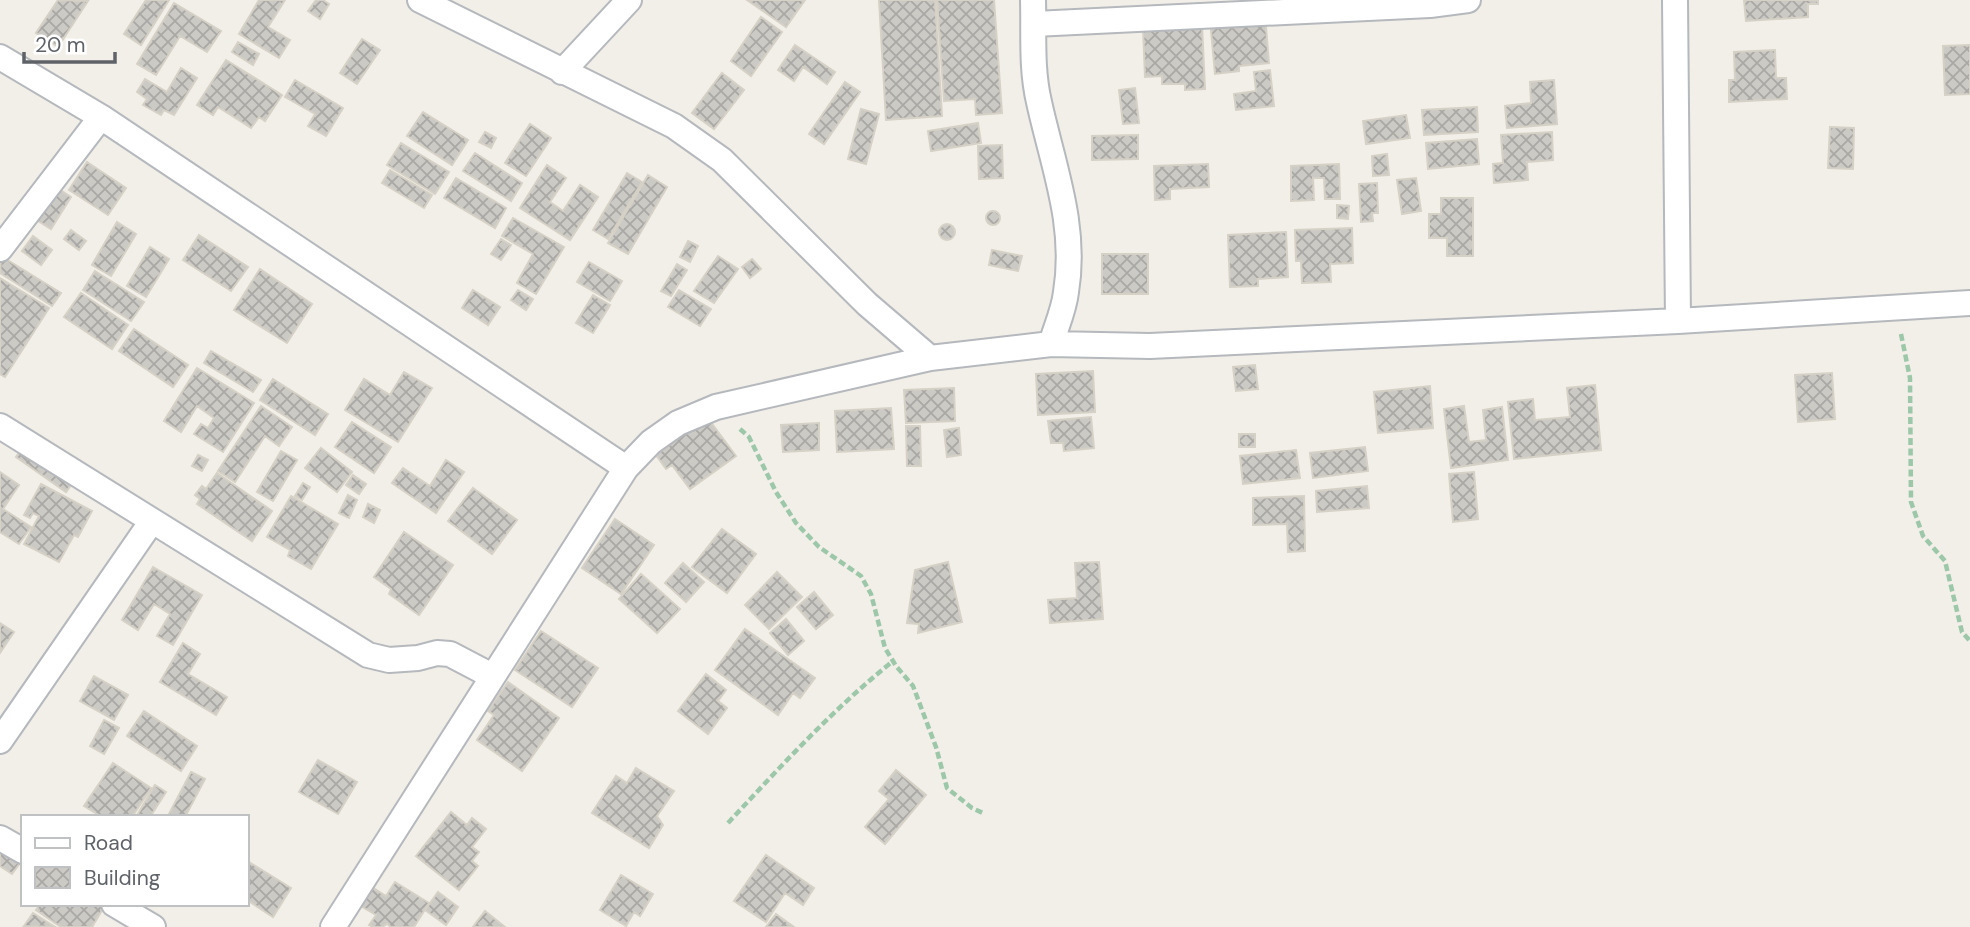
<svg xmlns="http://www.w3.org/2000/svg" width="1970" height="927" viewBox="0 0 1970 927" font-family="'DM Sans',sans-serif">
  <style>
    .building { fill: url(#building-cross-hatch); stroke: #d6d1c6; stroke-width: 2 }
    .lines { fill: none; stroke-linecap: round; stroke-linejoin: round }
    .minor-casing { stroke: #b5b8bc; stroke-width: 28 }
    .path { stroke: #9cc7a9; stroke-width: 4.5; stroke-dasharray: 7 3.5; stroke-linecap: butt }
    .minor { stroke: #fff; stroke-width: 24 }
  </style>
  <defs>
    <pattern id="building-cross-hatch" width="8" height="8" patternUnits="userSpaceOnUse" patternTransform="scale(1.75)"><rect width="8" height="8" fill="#cccac5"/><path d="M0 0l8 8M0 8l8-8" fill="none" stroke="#a9a8a4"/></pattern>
  </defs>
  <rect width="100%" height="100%" fill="#f1efe8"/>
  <path class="building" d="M58 0 88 1 58 47 36 33Z
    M146 0H169L141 45 124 34Z
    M259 0H285L268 27 290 40 279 58 239 34Z
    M316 0H323L329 4 320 19 308 11Z
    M747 0H805L786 27Z
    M879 0H935L942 116 886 120Z
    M937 0H994L1002 113 976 115 975 99 944 101Z
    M1744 0H1818V4H1808V17L1746 21Z
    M174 3 221 31 207 52 180 36 156 75 137 64Z
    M1265 15 1269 63 1239 66V71L1215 74 1210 20Z
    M761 17 782 32 751 76 731 61Z
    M1202 25 1205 89 1185 90V84H1162V76L1145 77 1143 28Z
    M362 39 380 50 357 84 340 73Z
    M238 42 259 54 253 65 232 52Z
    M795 45 835 72 827 84 803 67 794 81 778 70Z
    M1970 45V94L1945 95 1943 46Z
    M1775 50 1776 78H1786L1787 99 1729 102V80H1735L1734 52Z
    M226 60 282 95 265 121 259 117 251 128 218 107 213 115 197 105Z
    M181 68 197 78 174 115 164 110 161 115 143 105 147 99 137 92 145 79 167 92Z
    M1270 70 1274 106 1236 110 1234 94 1256 91 1254 72Z
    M722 73 744 90 714 129 692 113Z
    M295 80 343 108 326 136 308 126 315 114 285 97Z
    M1554 80 1557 124 1507 128 1505 106 1531 103 1530 82Z
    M845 82 860 92 824 144 809 134Z
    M1135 88 1139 123 1123 124 1119 90Z
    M1477 107 1478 132 1424 135 1422 110Z
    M861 109 879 114 866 164 848 159Z
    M423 112 468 140 452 165 407 136Z
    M1406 115 1410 138 1366 144 1363 121Z
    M978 123 981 143 931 151 928 131Z
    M530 124 551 138 526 176 505 163Z
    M1830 127 1854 128 1853 169 1828 168Z
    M485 132 496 138 491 148 479 142Z
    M1552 132 1553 160 1527 162 1528 180 1494 183 1493 164 1503 163 1501 135Z
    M1138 135V159L1092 160V136Z
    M1477 139 1479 164 1428 169 1426 143Z
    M401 143 449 172 435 194 387 165Z
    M1002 145 1003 178 979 179 978 146Z
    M475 153 522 183 511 201 463 171Z
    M1387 154 1389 175 1373 176 1372 156Z
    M87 162 126 188 108 215 69 190Z
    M1208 164 1209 187 1170 189V199L1155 200 1154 166Z
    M1339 164 1340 199H1325L1324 178H1313L1314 200 1291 201V166Z
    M547 165 566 178 550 202 563 211 580 185 598 197 570 240 520 208Z
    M390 170 432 195 424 208 382 183Z
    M627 173 642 182 608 239 593 230Z
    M648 175 667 187 628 254 608 243Z
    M456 178 506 208 495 228 444 198Z
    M1416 178 1421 211 1402 214 1397 180Z
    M1377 183 1378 213H1372L1373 221 1361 222 1359 184Z
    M56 187 71 197 51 229 35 219Z
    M1441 198H1473V256H1447V238H1429V214H1441Z
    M1337 205 1349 206 1348 219 1337 218Z
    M986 218a7 7 0 1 1 14 0a7 7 0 1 1-14 0Z
    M513 218 564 247 536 294 517 283 533 254 502 236Z
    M117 222 136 234 111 276 92 265Z
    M939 232a8 8 0 1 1 16 0a8 8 0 1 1-16 0Z
    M1352 228 1353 263 1330 264 1331 282 1302 283 1301 261H1296L1295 230Z
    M71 230 86 241 79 250 64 239Z
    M1286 232 1288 277 1258 279V286L1230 287 1228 235Z
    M199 235 248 267 231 291 183 260Z
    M33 236 52 250 41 265 22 251Z
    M501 239 511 245 501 260 491 254Z
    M688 241 698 246 690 262 680 257Z
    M150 247 169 259 146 297 127 286Z
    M992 250 1022 256 1018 271 989 265Z
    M1102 254H1148V294H1102Z
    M1 256 61 293 52 306 0 273Z
    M718 256 738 269 714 303 694 291Z
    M752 259 761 269 750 278 742 267Z
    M589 262 622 281 610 301 577 282Z
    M677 264 687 270 671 296 661 291Z
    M260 269 312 304 287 343 234 310Z
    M95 271 144 302 131 321 83 290Z
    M0 278 49 308 5 377 0 374Z
    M473 290 500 307 488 325 462 308Z
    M518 290 533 299 526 310 511 300Z
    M679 290 711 309 700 326 668 307Z
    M81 293 128 325 112 349 64 317Z
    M593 295 610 305 593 333 576 323Z
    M134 329 188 365 173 387 119 351Z
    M211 351 261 380 253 392 204 363Z
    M1255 365 1258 389 1236 391 1233 367Z
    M197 368 254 403 223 452 194 434 201 424 208 428 214 418 197 406 181 432 164 421Z
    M1093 371 1095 412 1038 415 1036 374Z
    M404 372 432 388 398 442 345 410 364 379 390 395Z
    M1832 373 1835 419 1798 422 1795 375Z
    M273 379 328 414 315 435 260 400Z
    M1595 385 1601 450 1514 459 1508 402 1533 399 1535 420 1570 417 1567 388Z
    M1430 386 1433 428 1378 433 1374 392Z
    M954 388 955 421 906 423 904 390Z
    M261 406 292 427 279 446 265 436 235 482 218 471Z
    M1464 406 1469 442 1486 440 1483 410 1502 407 1508 460 1451 468 1444 409Z
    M891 408 894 449 837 452 835 411Z
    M707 417 736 456 690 489 672 465 666 469 656 455Z
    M1091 417 1094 448 1064 451 1063 443H1051L1048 421Z
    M352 422 391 447 374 473 335 447Z
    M819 423V450L783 452 781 425Z
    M906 426H920L921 466H907Z
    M959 428 961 455 947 457 944 430Z
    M1239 434H1255V447H1239Z
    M23 447 74 481 66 492 16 457Z
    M1365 447 1368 471 1313 478 1310 453Z
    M321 448 352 472 337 492 305 468Z
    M1296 450 1300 478 1243 484 1240 456Z
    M281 451 297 460 273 501 257 492Z
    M198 455 208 460 202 471 192 466Z
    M446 460 464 472 436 513 392 483 403 468 430 486Z
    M0 472 19 485 3 509 31 527 19 544 0 532Z
    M1474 472 1478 519 1453 522 1449 474Z
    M217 473 272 511 252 541 197 504 200 499 195 495 202 486 206 489Z
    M353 475 366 484 359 494 346 485Z
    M303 483 310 487 302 500 295 496Z
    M41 484 92 511 78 537 74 535 59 562 24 544 39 516 33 513 30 518 24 515Z
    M1367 486 1369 508 1317 512 1316 491Z
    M473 488 517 520 492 554 448 521Z
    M348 495 357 500 349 518 339 513Z
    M291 496 338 524 311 569 288 556 290 550 267 537Z
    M1304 496 1305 551 1288 552 1287 524 1253 525V498Z
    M368 504 380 510 374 523 363 517Z
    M615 519 654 545 621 594 582 568Z
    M722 529 756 554 727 593 692 567Z
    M404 532 453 565 419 615 389 594 391 589 374 577Z
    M948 562 962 622 918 633 919 624 907 623 915 570Z
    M1099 562 1103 619 1050 623 1048 600 1077 598 1075 563Z
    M683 563 704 582 686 602 665 583Z
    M153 567 202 595 173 645 157 636 170 614 154 604 138 630 122 620Z
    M777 572 802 597 769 629 745 605Z
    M641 574 680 609 657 633 619 599Z
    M814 592 833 615 816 629 797 607Z
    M786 619 804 641 788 655 770 633Z
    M0 623 14 632 0 653Z
    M745 629 815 678 800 698 793 693 778 715 715 670Z
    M541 631 598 668 572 707 515 670Z
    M183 643 200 654 188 674 227 697 216 715 160 682Z
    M706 674 726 690 718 701 727 708 708 734 678 711Z
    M94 676 128 695 114 720 80 701Z
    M508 682 559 718 522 771 477 740 494 715 488 711Z
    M144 711 197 746 181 771 127 736Z
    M104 720 119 728 104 754 90 746Z
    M318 760 357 782 338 814 299 792Z
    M113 763 151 788 132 817H102L84 806Z
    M636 768 674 791 657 816 663 825 649 848 592 813 616 776 627 783Z
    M896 770 926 795 885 844 865 827 889 799 879 791Z
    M191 772 205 779 185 817H174L169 814Z
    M155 785 166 792 150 817H136Z
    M451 812 467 825 472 818 486 829 472 847 479 852 472 861 478 866 459 890 416 856Z
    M0 841 23 859 12 874 0 866Z
    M766 855 814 888 803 905 785 893 766 922 734 901Z
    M249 862 291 888 273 917 247 900V865Z
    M621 875 653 894 640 916 634 912 626 926 600 910Z
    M364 882 386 896 395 882 429 903 414 927H391L387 924 382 927H373L369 925 376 915 352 901Z
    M438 892 458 907 446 925 425 910Z
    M40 904H100L104 907 92 927H61L36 910Z
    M485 911 505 927H473Z
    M33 913 55 927 24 926Z
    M776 914 794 927H766Z"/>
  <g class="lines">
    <g class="minor-casing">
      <path id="minor" d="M420 0 674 126 722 160 867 304 930 358
        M1033 0C1034 34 1031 68 1039 102 1053 166 1077 225 1066 292 1064 310 1056 327 1051 344
        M1675 0 1678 321
        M1034 24 1430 5 1468 0
        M0 57 101 117 626 468
        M562 72 629 0
        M0 249 101 117
        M0 426 368 655 389 660 418 658 437 653 450 654 492 676
        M0 741 152 521
        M0 838 23 851
        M114 904 153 927
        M333 927 626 468 651 442 678 423 716 407 930 358 1051 344 1150 346 1678 321 1970 303"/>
    </g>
    <path class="path" d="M1901 334 1910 378 1911 502 1923 536 1945 561 1962 632 1970 641
      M740 429 749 437 776 492 796 523 819 547 861 576 871 594 885 648 896 666 913 686 936 747 947 788 972 808 985 814
      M728 823C781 766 832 710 893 661"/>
    <use href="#minor" class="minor"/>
  </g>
  <rect x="21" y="815" width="228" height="91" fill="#ffffff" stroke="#bfc1c3" stroke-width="2"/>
  <rect x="35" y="838" width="35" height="10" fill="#ffffff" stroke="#bfc1c3" stroke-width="2"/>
  <text x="84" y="850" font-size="21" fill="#5f6368">Road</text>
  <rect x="35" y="867" width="35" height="21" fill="url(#building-cross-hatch)" stroke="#bfc1c3" stroke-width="2"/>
  <text x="84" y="885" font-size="21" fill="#5f6368">Building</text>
  <path d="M24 52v10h91v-10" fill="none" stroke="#5f6368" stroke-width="3.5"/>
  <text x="35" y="52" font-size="21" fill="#5f6368" stroke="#ffffff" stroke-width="5" paint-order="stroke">20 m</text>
</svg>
